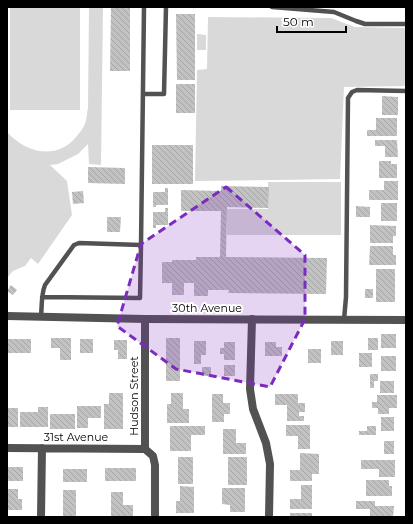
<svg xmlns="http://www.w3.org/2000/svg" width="413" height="524" viewBox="0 0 413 524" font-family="Montserrat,sans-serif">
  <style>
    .green { fill: #d9d9d9 }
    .building { fill: url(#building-back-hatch) }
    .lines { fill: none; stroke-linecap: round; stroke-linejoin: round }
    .service { stroke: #525252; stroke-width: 4.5 }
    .minor { stroke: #525252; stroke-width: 8 }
    .tertiary { stroke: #525252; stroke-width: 8 }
    .marked { fill: #7b2cbf; fill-opacity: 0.2; stroke: #7b2cbf; stroke-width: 3; stroke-dasharray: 8 5; stroke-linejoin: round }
    .labels { text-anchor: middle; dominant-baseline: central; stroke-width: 4; stroke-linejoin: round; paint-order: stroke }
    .street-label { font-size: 11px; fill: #000; stroke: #fff }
  </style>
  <defs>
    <pattern id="building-back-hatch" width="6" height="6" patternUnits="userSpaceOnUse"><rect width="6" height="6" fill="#c2c2c2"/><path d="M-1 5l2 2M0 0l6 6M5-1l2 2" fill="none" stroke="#a5a5a5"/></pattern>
  </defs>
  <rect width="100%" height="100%" fill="#fff"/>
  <path class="green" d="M10 7H80V110H10Z
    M89 7H103L101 165 89 164 88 144 78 154 58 164 50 165 67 181 72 215 38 264 31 258 25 266 13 271 7 278V132C26 153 57 161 77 136 81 131 85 126 86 120 87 116 87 112 88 108Z
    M208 17 331 18 355 27 406 28V85L404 86 344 87 340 179 195 181 197 70 207 69Z
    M197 34 206 35V50H197Z
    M268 182H341V235H227V209H268Z"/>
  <path class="building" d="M111 7H130V71H110Z
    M176 14H195V80H177Z
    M176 84H195V113H176Z
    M382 96 398 97V115H382Z
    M376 118H397V136H367V130H376Z
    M375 140H397L398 157H385V146H375Z
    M152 145H193V184H152Z
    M379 161H391V164H397V178H379Z
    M88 167 125 168V184L88 183Z
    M384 181H398V200H369V190H384Z
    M221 186 269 187 268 208 227 207 226 257 327 258 326 294 228 293 229 290H208V296H194V283H184V295H172V283H162V262H172V260H196V257H220L221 211H181V190L221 191Z
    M165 188H168V205H156V207H153V192H165Z
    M83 191 84 203 73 204 72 192Z
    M381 203H397V221H381Z
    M356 206 370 207V217H356Z
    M165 208H168V225H156V228H153V212H165Z
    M107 217H121L120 232H107Z
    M370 225 396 226V236H393V243H370Z
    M370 246H393V255H396V265H369Z
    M376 269H395V302H376Z
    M11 285 17 290 13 295 7 291Z
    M365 289H373V298H365Z
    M381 334H396V348H381Z
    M51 338H71V360H60V348H51Z
    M166 338H180V381H166Z
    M368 338H378V350H368Z
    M7 339H31V353H7Z
    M80 339H93V353H80Z
    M114 340H127V359H118V350H114Z
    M194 341H206V355H201V364H194Z
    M331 341H343V355H331Z
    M224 342H235V360H224V354H220V348H224Z
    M265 342H276V347H282V356H265Z
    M308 349H321V363H308Z
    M359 353H372V367H359Z
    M381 356H396V371H381Z
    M224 365H235V376H224Z
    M202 367H211V376H202Z
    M370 374H378V381H374V388H370Z
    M380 381H394V393H380Z
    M109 393H123V429H104V404H109Z
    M171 393H183V409H189V423H167V404H171Z
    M212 394H223V403H230V414H224V422H212Z
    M275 394H298V403H305V412H299V416H304V421H287V405H275Z
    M377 395H397V408H389V414H378V408H372V402H377Z
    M77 406H101V418H88V428H77Z
    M38 407H48V427H20V412H38Z
    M7 408H18V427H7Z
    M50 414H75V429H50Z
    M381 417H394V431H381Z
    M286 425H310V449H298V436H286Z
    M170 426H205V435H191V451H170Z
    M367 426H376V435H359V431H367Z
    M223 429H236V443H246V454H223Z
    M384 441H394V454H384Z
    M300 453 319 454V474H312V481H290V470H300Z
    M178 457H193V484H178Z
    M228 457H247V485H228Z
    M361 460H395V477H379V469H361Z
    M7 467H23V481H7Z
    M105 468H136V481H105Z
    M63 469H87V482H63Z
    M366 480H389V486H392V496H366Z
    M301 485H312V509H290V499H301Z
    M180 486 194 487V513H176V501H180Z
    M222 488H245V512H230V505L222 504Z
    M7 489H18V499H22V510H7Z
    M63 490H76V516H63Z
    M111 492H123V505H133V517H111Z
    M356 501H375V506H394L393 517H370V509H356Z
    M290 513H312V517H290Z"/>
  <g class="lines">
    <path class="service" d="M272 7 334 12 356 21 365 24H406
      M143 94H164L166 7
      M141 245 144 7
      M41 317C42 306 41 295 45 285L74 245 79 243 141 245 140 298 42 297
      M344 320 346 297 348 98 352 92 357 90 406 91"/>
    <path class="minor" d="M145 319V449L153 456 155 465V517
      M252 319 250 389 253 409 266 443 270 464 269 517
      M7 448 145 449
      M41 517 42 448"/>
    <path class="tertiary" d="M7 316 145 319 406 320"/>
  </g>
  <path class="marked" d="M226 187 305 255V319L270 387 176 369 117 326 141 244Z"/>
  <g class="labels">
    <g class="street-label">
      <text x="207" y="308">30th Avenue</text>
      <text transform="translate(134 396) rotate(-90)">Hudson Street</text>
      <text x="76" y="437">31st Avenue</text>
    </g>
  </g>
  <rect width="413" height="524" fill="none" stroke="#000000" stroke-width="16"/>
  <path d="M277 26v6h69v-6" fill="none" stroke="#000000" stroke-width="2"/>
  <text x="283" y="26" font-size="12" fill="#000000" stroke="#ffffff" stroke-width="3" paint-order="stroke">50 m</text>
</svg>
